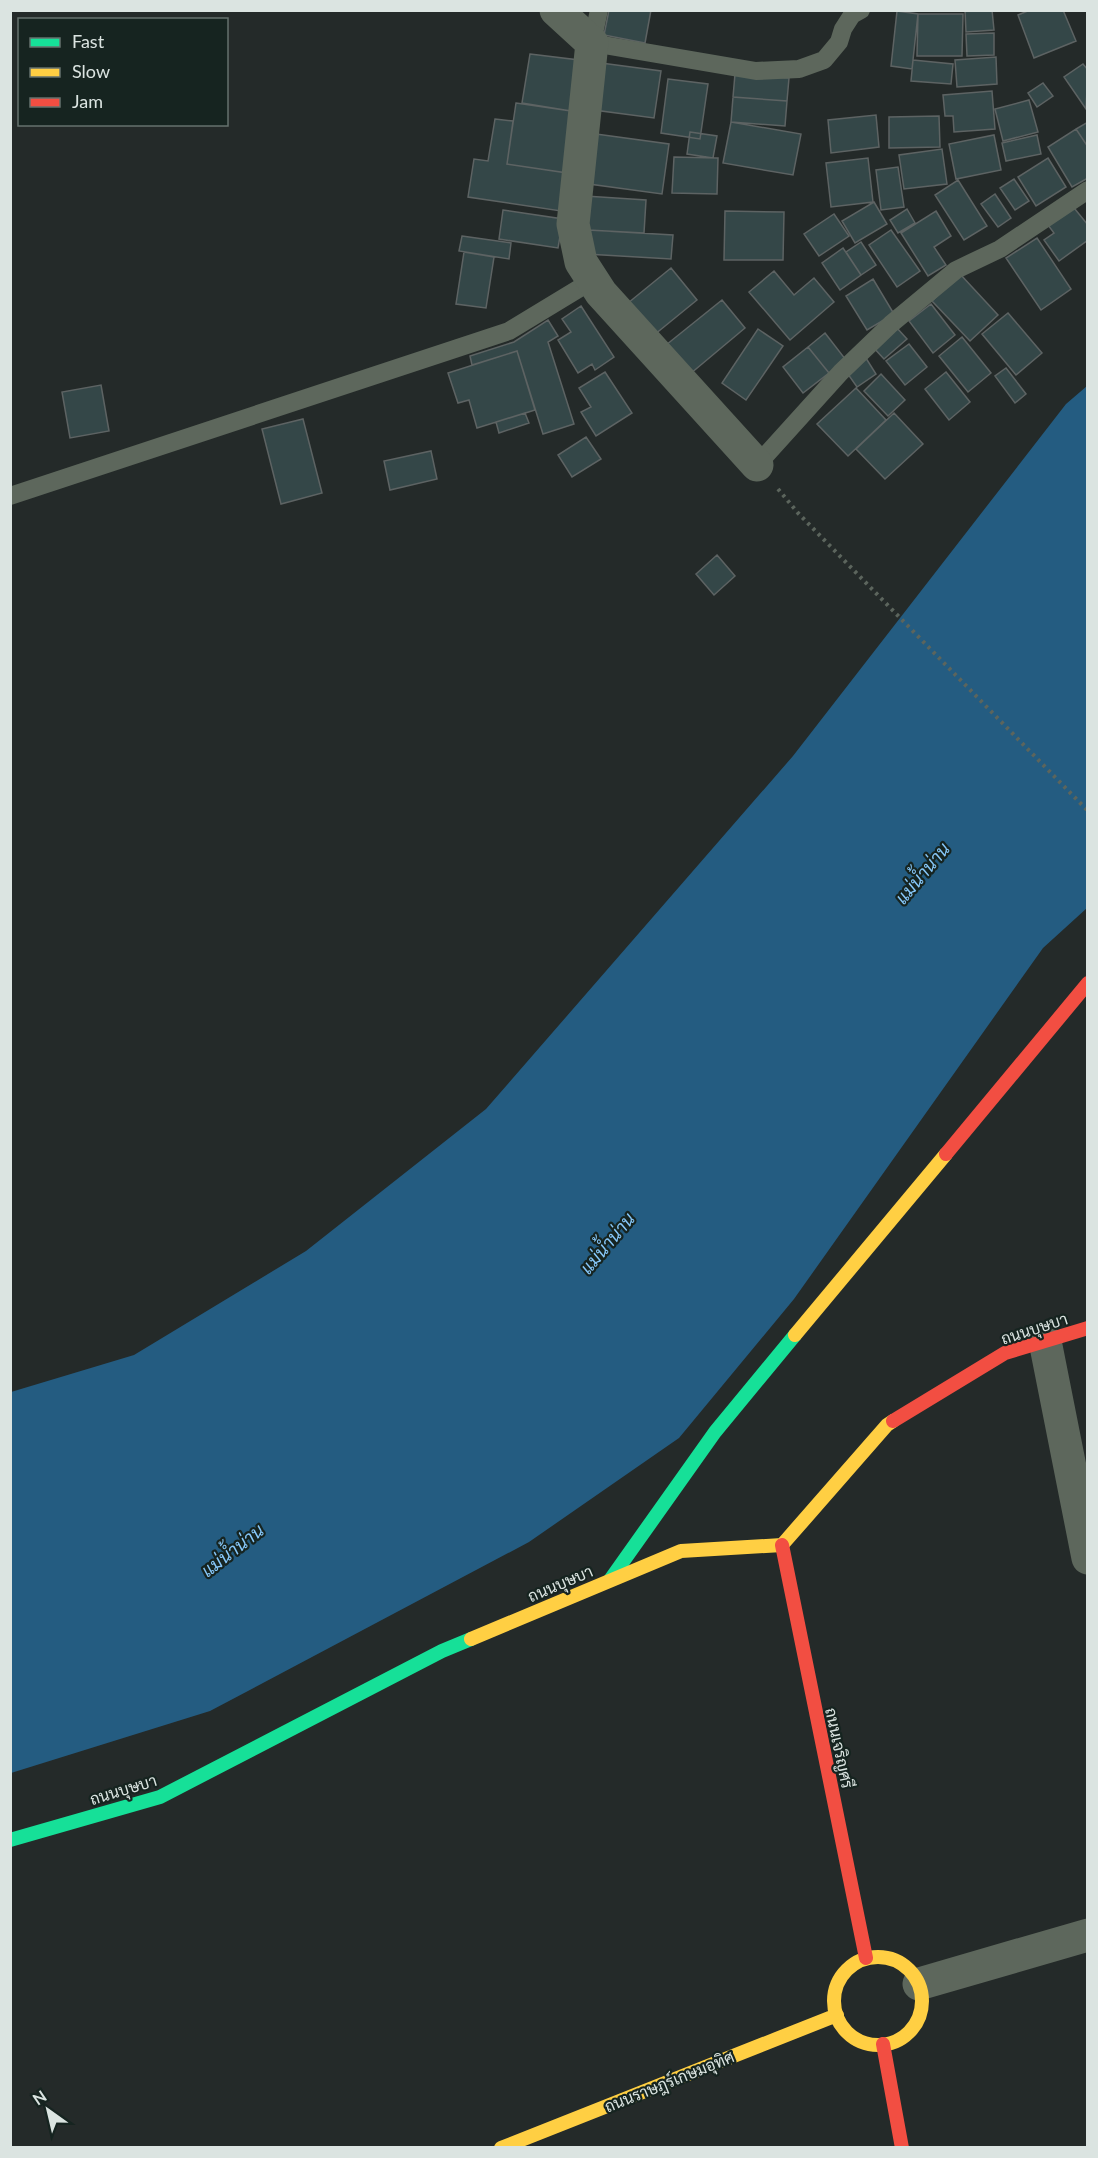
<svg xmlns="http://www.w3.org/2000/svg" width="1098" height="2158" viewBox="0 0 1098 2158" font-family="Lato,Sarabun,sans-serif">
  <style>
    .water { fill: #245c81 }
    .building { fill: #344748; stroke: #5d6363; stroke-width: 1.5 }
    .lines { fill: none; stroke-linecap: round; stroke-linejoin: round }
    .path { stroke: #5c655d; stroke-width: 4; stroke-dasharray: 3 4.5; stroke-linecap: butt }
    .lane { stroke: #5d675c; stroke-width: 18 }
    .street { stroke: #5d675c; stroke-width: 33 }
    .fast { stroke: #16e098; stroke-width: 14 }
    .slow { stroke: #ffcf43; stroke-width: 14 }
    .jam { stroke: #f24e42; stroke-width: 14 }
    .labels { text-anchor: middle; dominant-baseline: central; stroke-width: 4.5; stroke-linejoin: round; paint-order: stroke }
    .street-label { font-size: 16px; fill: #dbe4e1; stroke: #162420 }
    .water-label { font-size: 18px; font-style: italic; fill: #87c8fa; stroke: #162420 }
  </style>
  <rect width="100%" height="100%" fill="#242a29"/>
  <path class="water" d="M1087 386V908L1043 948 794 1299 679 1438 529 1542 210 1711 11 1773V1392L134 1355 306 1251 486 1109 793 756 1066 404Z"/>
  <path class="building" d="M609 10H651L645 43 604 35Z
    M965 10H992L994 30 966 32Z
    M1030 10H1063L1076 41 1034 58 1018 15Z
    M897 11 918 14 912 69 891 66Z
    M918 14H963L962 56H917Z
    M994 33V55L967 56 966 34Z
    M530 54 579 60 571 111 522 103Z
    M996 57 997 84 957 87 955 60Z
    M913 60 953 64 951 84 911 81Z
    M601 63 661 71 654 118 594 110Z
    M1083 64 1088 70 1086 109 1064 77Z
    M735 74 789 78 787 101 733 97Z
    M668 79 708 84 700 139 661 133Z
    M1043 83 1053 96 1037 107 1028 93Z
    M992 91 995 129 954 132 953 116H945L943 95Z
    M733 97 787 101 785 126 731 122Z
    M1029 100 1038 132 1003 141 995 109Z
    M516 103 571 111 567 173 507 164Z
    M876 115 879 147 831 153 828 120Z
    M939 116 940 147 889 148V117Z
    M495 119 513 121 507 164 567 173 561 211 468 197 474 159 488 161Z
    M731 122 801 134 793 175 723 163Z
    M1088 122V147L1076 129Z
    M1076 129 1088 147V178L1072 187 1048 147Z
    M690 132 717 136 713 158 687 154Z
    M596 134 669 144 662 194 589 184Z
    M994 135 1001 170 956 179 949 144Z
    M1037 135 1041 154 1006 161 1002 143Z
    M942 149 947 184 904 189 899 155Z
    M674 157 718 158 717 194 672 193Z
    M868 158 873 202 831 207 826 163Z
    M1048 158 1066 187 1036 206 1018 177Z
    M898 167 904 207 881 210 876 170Z
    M1014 179 1029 201 1015 210 1000 188Z
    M958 180 987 226 964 240 935 195Z
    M995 194 1011 218 998 227 981 204Z
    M585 196 646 200 644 233 588 230Z
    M874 202 887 224 855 243 842 221Z
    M1070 203 1088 225V240L1059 261 1044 240 1054 233 1045 221Z
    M907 209 915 223 898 233 890 220Z
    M503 210 563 219 558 248 499 239Z
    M725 211 784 212 783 260H724Z
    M936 211 951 236 934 247 946 265 928 276 901 233Z
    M834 214 849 236 819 256 804 234Z
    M588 230 673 235 671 259 586 254Z
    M891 230 920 271 897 287 869 245Z
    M462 236 511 243 509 259 459 251Z
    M1037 238 1071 289 1041 310 1006 258Z
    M861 242 876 265 861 275 846 252Z
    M843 248 861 275 840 290 822 263Z
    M464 252 494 257 486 308 456 304Z
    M671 268 697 300 654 335 628 303Z
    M774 271 794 295 814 278 834 302 790 340 749 292Z
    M960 274 998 315 970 341 932 301Z
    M873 279 894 314 867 330 846 296Z
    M722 300 745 328 690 374 666 345Z
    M931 304 955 335 933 353 909 321Z
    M581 306 614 357 595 370 592 364 578 373 558 340 571 332 562 319Z
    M1008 313 1042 353 1016 375 982 334Z
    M548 320 558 336 548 342 574 424 543 434 517 351 472 365 470 356 514 342Z
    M896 327 907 339 884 359 873 347Z
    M758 329 783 346 746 400 722 383Z
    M825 333 846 360 829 373 808 347Z
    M962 337 991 373 968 392 939 356Z
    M909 344 927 367 905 385 886 361Z
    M808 347 829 373 803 393 783 367Z
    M517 351 535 410 477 428 469 400 458 403 448 373Z
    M864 355 876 374 857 387 845 370Z
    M1006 368 1026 394 1015 403 995 376Z
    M605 372 632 413 596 436 581 412 591 407 579 388Z
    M946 372 970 402 949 420 925 389Z
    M881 374 905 400 888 416 864 391Z
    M101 385 109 431 70 438 62 392Z
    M856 388 886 420 848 456 817 424Z
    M525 413 529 423 499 433 496 422Z
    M894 413 923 444 885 479 856 449Z
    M303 419 322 493 281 504 262 429Z
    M586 437 601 459 572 477 558 455Z
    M431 451 437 479 390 490 384 461Z
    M717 555 735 576 714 595 696 574Z"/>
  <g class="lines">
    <path class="path" d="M778 489 798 513 1088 811"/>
    <path class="lane" d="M599 10 592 43 756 71 799 69 824 60 839 42 843 29 852 15 861 10
      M757 465 841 372 891 324 956 270 1000 249 1088 190
      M10 496 509 331 593 280"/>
    <path class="street" d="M556 10 592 43 573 224 581 262 601 293 757 465
      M1045 1341 1088 1558
      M919 1984 1088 1935"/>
    <path class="fast" d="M610 1580 715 1432 795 1335
      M10 1840 160 1797 442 1651 471 1639"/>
    <path class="slow" d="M795 1335 946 1154
      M471 1639 681 1551 782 1545 887 1425 893 1421
      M834 2001a44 44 0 1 1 88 0a44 44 0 1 1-88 0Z
      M501 2148 837 2015"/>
    <path class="jam" d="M946 1154 1088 983
      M893 1421 1005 1353 1088 1328
      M782 1545 866 1958
      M883 2044 902 2148"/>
  </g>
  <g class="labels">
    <g class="street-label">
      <text transform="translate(1034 1328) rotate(-18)">ถนนบุษบา</text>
      <text transform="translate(560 1583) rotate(-23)">ถนนบุษบา</text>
      <text transform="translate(840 1748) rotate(78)">ถนนเจริญศรี</text>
      <text transform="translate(123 1789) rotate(-17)">ถนนบุษบา</text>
      <text transform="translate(669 2081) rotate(-22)">ถนนราษฎร์เกษมอุทิศ</text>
    </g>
    <g class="water-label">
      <text transform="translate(922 873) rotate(-50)">แม่น้ำน่าน</text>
      <text transform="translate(607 1243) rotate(-50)">แม่น้ำน่าน</text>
      <text transform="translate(232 1550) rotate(-38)">แม่น้ำน่าน</text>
    </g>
  </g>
  <rect width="1098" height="2158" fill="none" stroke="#dbe4e1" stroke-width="24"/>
  <rect x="18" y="18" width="210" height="108" fill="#162420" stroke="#65716d" stroke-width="1.5"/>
  <rect x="30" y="38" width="30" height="9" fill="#16e098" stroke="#65716d" stroke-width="1.5"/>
  <text x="72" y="48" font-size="18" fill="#dbe4e1">Fast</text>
  <rect x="30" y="68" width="30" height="9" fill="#ffcf43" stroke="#65716d" stroke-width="1.5"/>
  <text x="72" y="78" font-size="18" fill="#dbe4e1">Slow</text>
  <rect x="30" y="98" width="30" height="9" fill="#f24e42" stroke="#65716d" stroke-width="1.5"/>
  <text x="72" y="108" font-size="18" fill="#dbe4e1">Jam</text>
  <g transform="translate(48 2110) rotate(326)" stroke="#162420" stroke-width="4.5" paint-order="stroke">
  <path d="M0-4.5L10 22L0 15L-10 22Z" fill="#dbe4e1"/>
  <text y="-9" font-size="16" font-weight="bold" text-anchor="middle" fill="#dbe4e1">N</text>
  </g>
</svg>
